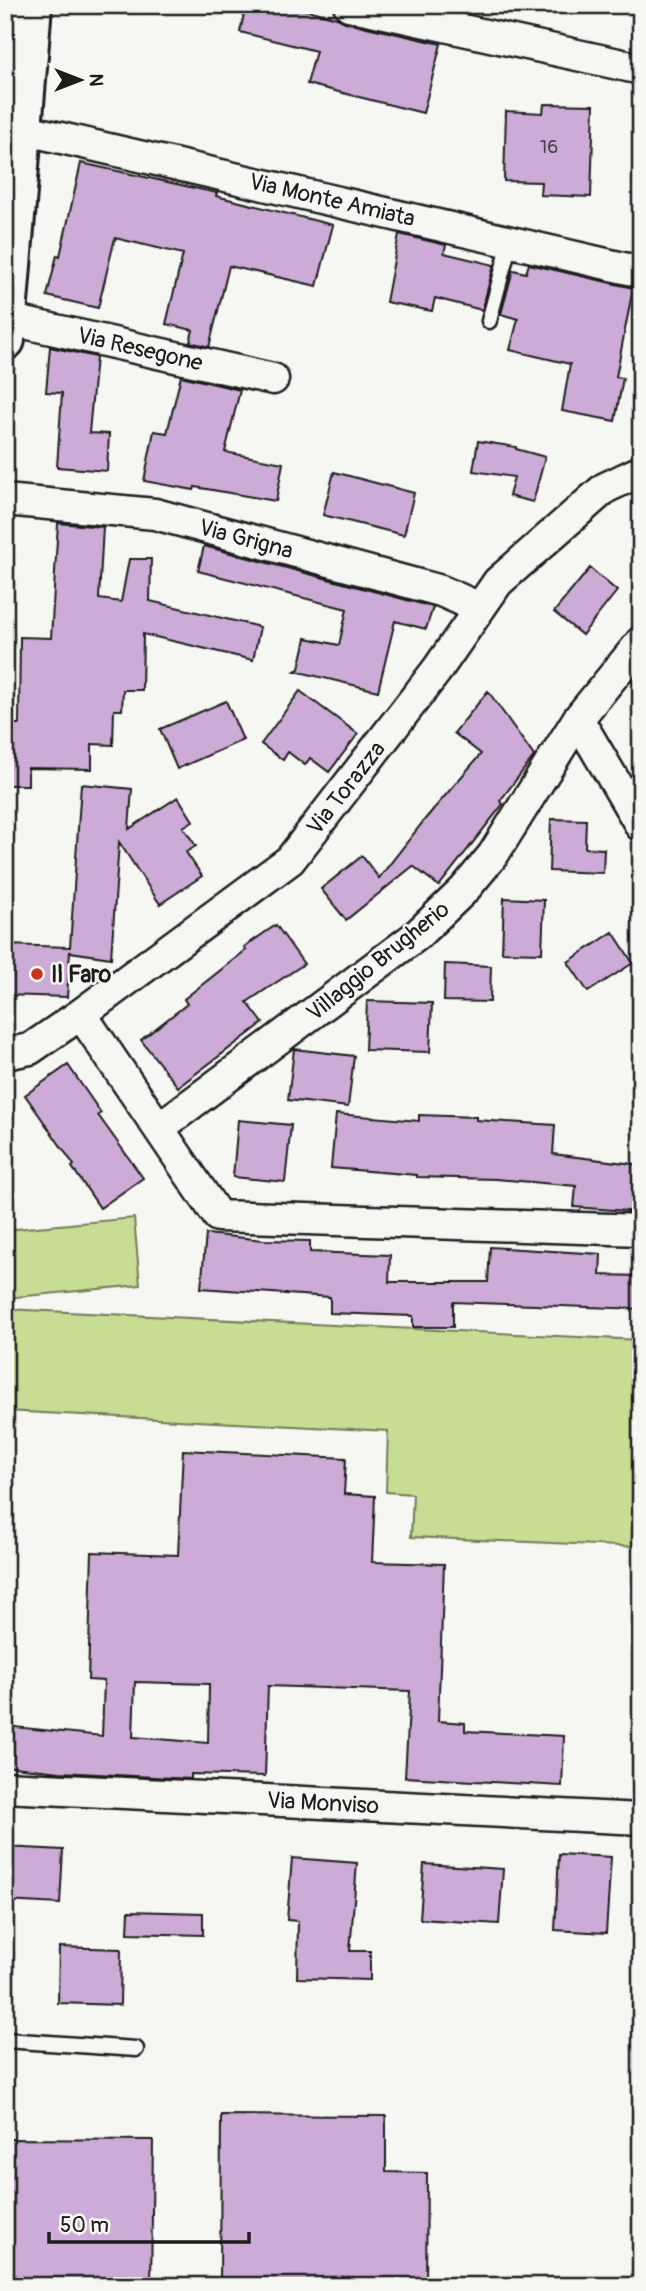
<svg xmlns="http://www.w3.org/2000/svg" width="646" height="2291" viewBox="0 0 646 2291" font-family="Pangolin,sans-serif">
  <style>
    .green { fill: #c6dd93; stroke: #717c58; stroke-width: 2 }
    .building { fill: #ccacd7; stroke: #1c1c1c; stroke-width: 2; fill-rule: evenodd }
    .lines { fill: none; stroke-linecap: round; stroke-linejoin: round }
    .lane-casing { stroke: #1c1c1c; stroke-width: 19 }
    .street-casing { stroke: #1c1c1c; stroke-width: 35 }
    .secondary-casing { stroke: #1c1c1c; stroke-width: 44 }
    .lane { stroke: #f6f6f2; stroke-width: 14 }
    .street { stroke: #f6f6f2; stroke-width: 30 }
    .secondary { stroke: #f6f6f2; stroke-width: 38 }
    .poi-dot { fill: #c8321e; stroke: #f6f6f2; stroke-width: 2.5 }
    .labels { text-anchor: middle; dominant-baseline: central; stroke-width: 5; stroke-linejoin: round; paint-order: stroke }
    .number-label { font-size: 19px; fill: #48404b }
    .street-label { font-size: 23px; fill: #1c1c1c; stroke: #f6f6f2 }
    .poi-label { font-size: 23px; font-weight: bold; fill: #1c1c1c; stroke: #f6f6f2; text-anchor: start }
  </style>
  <rect width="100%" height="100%" fill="#f6f6f2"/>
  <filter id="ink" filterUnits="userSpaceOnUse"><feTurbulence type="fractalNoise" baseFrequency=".0143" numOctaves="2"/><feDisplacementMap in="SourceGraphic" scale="14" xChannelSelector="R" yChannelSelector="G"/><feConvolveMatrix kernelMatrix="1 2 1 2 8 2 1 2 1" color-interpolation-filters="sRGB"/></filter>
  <g filter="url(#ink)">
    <path class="green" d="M134 1218 140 1285 6 1298 5 1230Z
      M5 1309 641 1340V1547L411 1537 413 1494 386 1492 388 1431 5 1411Z"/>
    <path class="building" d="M246 5H289L337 18 345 22 441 44 423 113 307 84 316 51 240 32Z
      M544 104 594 105 591 197 540 195 541 182 504 181 506 111 543 113Z
      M81 163 217 193 216 196 333 225 317 286 229 266 209 347 190 342 193 330 166 324 183 254 115 238 98 308 47 296 57 255 60 256Z
      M399 234 446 245 444 253 494 265 482 310 435 298 432 311 386 302Z
      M529 264 633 288 616 377 623 378 615 421 562 411 570 364 510 350 518 319 501 314 513 270 526 273Z
      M50 347 96 357 89 433 109 434 107 471 57 467 62 393 46 392Z
      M181 376 240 390 225 452 283 463 276 501 195 487 194 490 144 481 154 431 167 433Z
      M478 441 516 447V449L545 457 533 502 509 496 514 477 473 471Z
      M334 472 414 493 404 535 323 515Z
      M58 523 103 527 99 599 121 602 129 559H151L150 601 260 627 253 660 143 634 142 690H123L122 710H114L113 745 92 744V769L28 768V785H5V724H19L20 637 51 638Z
      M204 546 433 607 426 629 395 621 378 691 295 671 299 669 306 638 339 645 347 609 198 571Z
      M590 568 617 591 582 635 554 612Z
      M300 691 358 734 329 772 310 758 305 765 288 752 283 760 261 744Z
      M488 691 534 756 500 801 503 804 439 886 413 866 346 920 321 889 362 856 379 878 426 818 481 754 454 733Z
      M226 701 243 740 177 769 160 729Z
      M81 784 132 789 129 829 178 797 193 821 183 827 196 846 186 852 202 876 160 904 119 842 111 958 70 952 67 997 5 995V945L70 947Z
      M551 819 586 820 585 848 604 849 603 873 549 871Z
      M504 898 544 900 542 953 502 952Z
      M276 925 304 964 247 1002 263 1023 178 1087 141 1040 187 1004 184 999 246 950 244 947Z
      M613 932 633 963 588 992 568 962Z
      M445 964 491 966 490 1002 444 1001Z
      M367 1001 432 1003 430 1052 365 1050Z
      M294 1049 354 1056 348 1107 288 1100Z
      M68 1065 101 1113 98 1115 143 1178 100 1208 72 1167 74 1165 25 1095Z
      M336 1114 419 1121V1115L476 1117V1120L555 1125 553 1154 641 1165V1212L574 1207 576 1186 496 1179 417 1177V1175L331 1168Z
      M238 1120 291 1125 285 1182 233 1177Z
      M206 1234 264 1240 310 1241V1252L390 1255 389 1282H488L490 1247 601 1254 600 1275 641 1276V1309L453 1302V1327H413V1316L330 1313V1297L201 1288Z
      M183 1450 346 1458 344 1494 375 1496 372 1562 444 1564 438 1721 465 1723V1731L564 1736 562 1786 405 1777 410 1691 268 1686 265 1776 191 1774V1779L60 1772 5 1766V1726L102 1736 104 1681 88 1680 92 1552 178 1555ZM135 1682 209 1684 208 1743 133 1737Z
      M5 1847 63 1850 60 1904 5 1901Z
      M559 1854 611 1857 606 1933 555 1930Z
      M292 1858 357 1863 350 1951H370V1980L297 1978 298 1921 287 1920Z
      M424 1864 503 1869 499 1924 420 1919Z
      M129 1911 203 1913V1935L128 1933Z
      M59 1947 121 1949 120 2005 58 2003Z
      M221 2115 386 2116V2172L427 2173 426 2286H220Z
      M5 2139 153 2140 151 2286H5Z"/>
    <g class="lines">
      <g class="lane-casing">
        <path id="lane" d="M489 321 510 242
          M5 2040 136 2049"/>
      </g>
      <g class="street-casing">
        <path id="street" d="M349 5 641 69
          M22 129 641 272
          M7 319 273 379
          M5 500 155 514 441 591 480 608
          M578 719 641 826
          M81 1014 218 1216 641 1230
          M5 1054 30 1049 81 1014 290 860 437 670 498 582 605 488 641 471
          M159 1128 416 936 464 890 493 855 578 719 641 642
          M5 1787 641 1819"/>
      </g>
      <g class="secondary-casing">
        <path id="secondary" d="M5 340 32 5"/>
      </g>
      <use href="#lane" class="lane"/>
      <use href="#street" class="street"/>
      <use href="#secondary" class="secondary"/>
    </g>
  </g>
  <circle class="poi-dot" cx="37" cy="974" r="7"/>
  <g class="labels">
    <g class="number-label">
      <text x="549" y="147">16</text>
    </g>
    <g class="street-label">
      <text transform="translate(332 200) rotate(13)">Via Monte Amiata</text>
      <text transform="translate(140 349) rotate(13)">Via Resegone</text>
      <text transform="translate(246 539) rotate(15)">Via Grigna</text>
      <text transform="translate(346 788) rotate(-52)">Via Torazza</text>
      <text transform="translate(378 961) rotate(-39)">Villaggio Brugherio</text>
      <text transform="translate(323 1803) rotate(3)">Via Monviso</text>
    </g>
    <g class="poi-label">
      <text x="51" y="974">Il Faro</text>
    </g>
  </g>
  <rect width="646" height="2291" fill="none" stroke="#f6f6f2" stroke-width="28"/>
  <rect x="14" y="14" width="618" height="2263" fill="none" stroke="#1c1c1c" stroke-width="2.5" filter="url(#ink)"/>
  <g transform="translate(80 80) rotate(90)" stroke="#f6f6f2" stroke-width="5" paint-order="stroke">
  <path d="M0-5L12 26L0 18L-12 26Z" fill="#1c1c1c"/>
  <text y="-10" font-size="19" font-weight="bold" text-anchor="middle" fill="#1c1c1c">N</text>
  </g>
  <path d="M49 2232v10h200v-10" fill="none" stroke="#1c1c1c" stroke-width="3.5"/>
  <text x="60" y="2232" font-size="21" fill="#1c1c1c" stroke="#f6f6f2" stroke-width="5" paint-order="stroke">50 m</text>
</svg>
